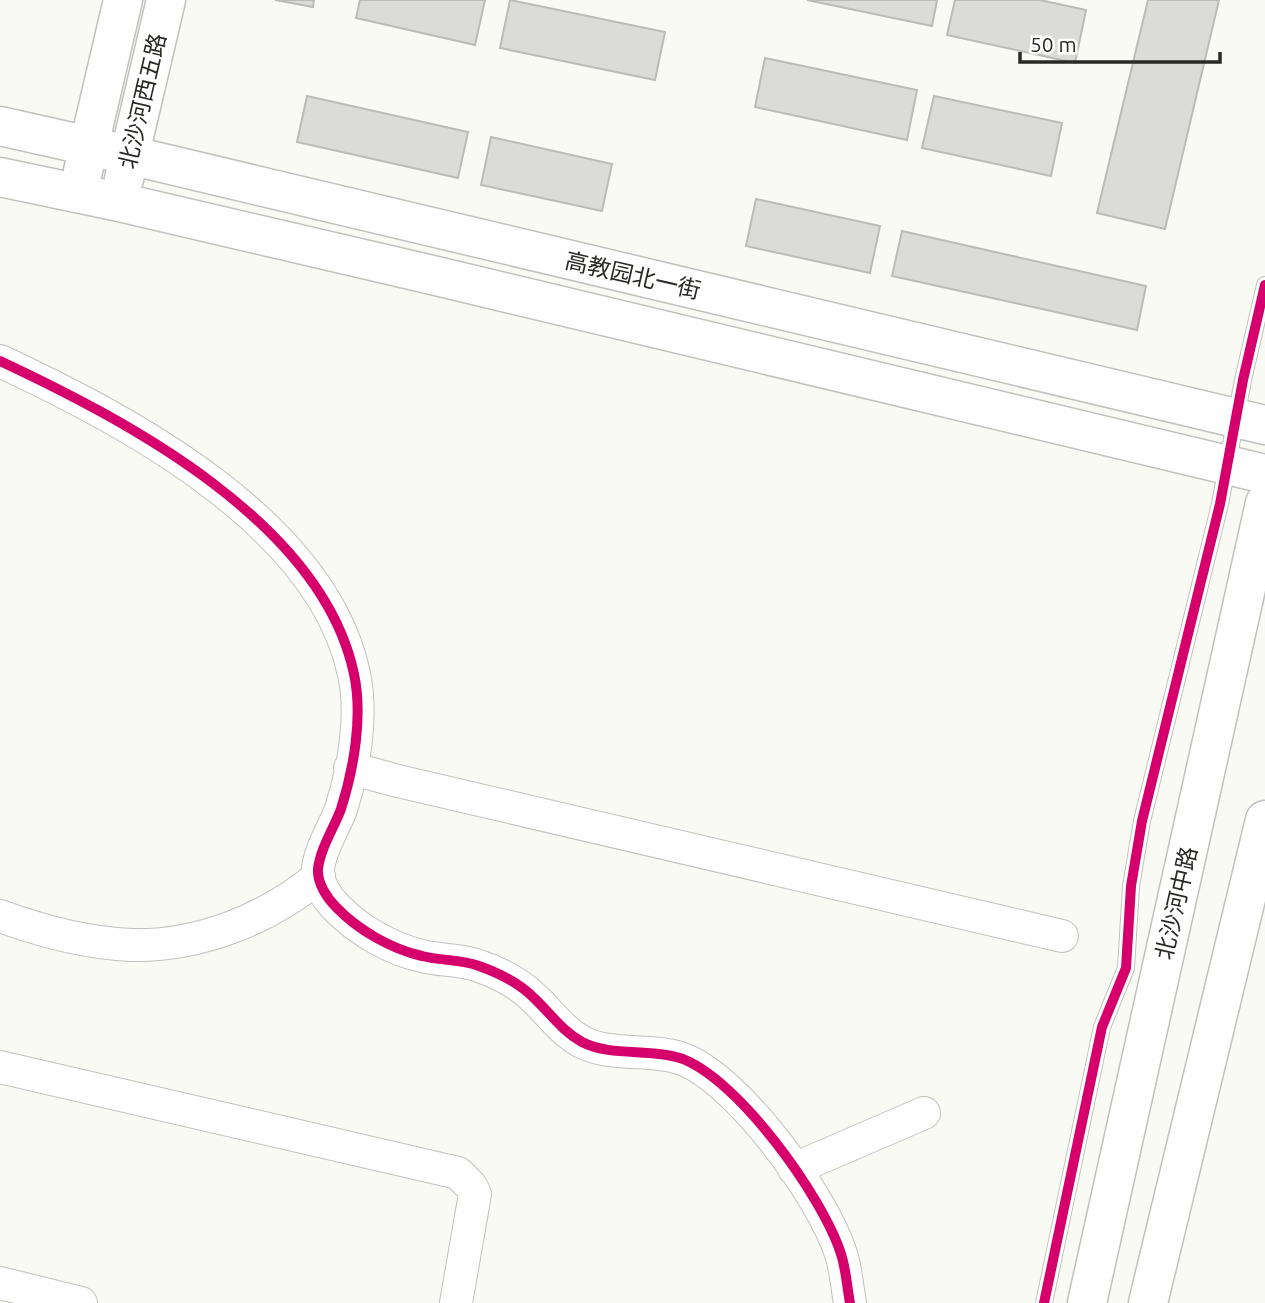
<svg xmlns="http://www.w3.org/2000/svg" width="1265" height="1303" viewBox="0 0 1265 1303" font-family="Ubuntu,'Noto Sans SC',sans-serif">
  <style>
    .building { fill: #dbdcd8; stroke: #bbbcb8; stroke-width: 2 }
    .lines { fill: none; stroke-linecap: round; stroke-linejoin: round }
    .lane-casing { stroke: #c1c1bd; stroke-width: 18 }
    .street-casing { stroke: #c1c1bd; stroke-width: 34 }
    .secondary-casing { stroke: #c1c1bd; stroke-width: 41 }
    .primary-casing { stroke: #c1c1bd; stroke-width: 41 }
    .lane { stroke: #fefefe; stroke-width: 16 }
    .street { stroke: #fefefe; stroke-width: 32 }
    .secondary { stroke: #fefefe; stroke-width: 38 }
    .primary { stroke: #fefefe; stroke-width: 38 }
    .cycleway-casing { stroke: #fff; stroke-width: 15 }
    .cycleway { stroke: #d6006c; stroke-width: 10 }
    .labels { text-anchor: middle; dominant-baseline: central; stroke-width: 7; stroke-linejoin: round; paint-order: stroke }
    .street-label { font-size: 23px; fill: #292926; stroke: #fff }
  </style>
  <rect width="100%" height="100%" fill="#fafaf5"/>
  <path class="building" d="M275 0H314L313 7Z
    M360 0H485L475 45 356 18Z
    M510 0 665 32 655 80 500 48Z
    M807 0H937L932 26Z
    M955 0H1040L1086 10 1075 63 947 35Z
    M1148 0H1219L1165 229 1097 213Z
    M765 58 917 90 907 140 755 107Z
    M307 96 468 132 458 178 297 142Z
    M934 96 1062 123 1051 176 922 148Z
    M491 137 612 164 602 211 481 185Z
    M756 199 880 226 870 273 746 246Z
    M902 231 1146 286 1137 330 892 276Z"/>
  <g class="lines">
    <g class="lane-casing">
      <path id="lane" d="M1044 1303 1102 1027 1126 968 1131 886 1142 821 1220 504 1243 380 1265 285"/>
    </g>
    <g class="street-casing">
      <path id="street" d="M0 361C128 421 322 523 354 674 363 716 354 768 341 809 334 828 320 849 318 869 317 883 327 898 336 907 358 930 391 949 422 956 441 961 461 959 479 966 499 973 519 983 534 998 550 1013 562 1031 582 1042 611 1057 649 1048 680 1058 737 1077 823 1197 841 1254 846 1269 847 1287 850 1303
        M350 768 398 781 1062 936
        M0 916C41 931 86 943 131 945 197 947 269 919 319 876
        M0 1067 458 1173 471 1186 475 1194 456 1303
        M794 1169 924 1113
        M0 1283 81 1303"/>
    </g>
    <g class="secondary-casing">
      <path id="secondary" d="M0 126 129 155 1265 425
        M83 171 123 0
        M0 177 119 202 428 274 1265 474
        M124 179 166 0"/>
    </g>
    <g class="primary-casing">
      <path id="primary" d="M1087 1303 1265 503
        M1148 1303 1265 820"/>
    </g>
    <use href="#lane" class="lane"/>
    <use href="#street" class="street"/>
    <use href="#secondary" class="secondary"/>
    <use href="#primary" class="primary"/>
    <g class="cycleway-casing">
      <path id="cycleway" d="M0 361C128 421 322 523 354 674 363 716 354 768 341 809 334 828 320 849 318 869 317 883 327 898 336 907 358 930 391 949 422 956 441 961 461 959 479 966 499 973 519 983 534 998 550 1013 562 1031 582 1042 611 1057 649 1048 680 1058 737 1077 823 1197 841 1254 846 1269 847 1287 850 1303
        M1044 1303 1102 1027 1126 968 1131 886 1142 821 1220 504 1243 380 1265 285"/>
    </g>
    <use href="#cycleway" class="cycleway"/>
  </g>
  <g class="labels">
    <g class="street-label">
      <text transform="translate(142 101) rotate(-77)">北沙河西五路</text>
      <text transform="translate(633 275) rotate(13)">高教园北一街</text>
      <text transform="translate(1176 903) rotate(-77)">北沙河中路</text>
    </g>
  </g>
  <path d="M1020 52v10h200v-10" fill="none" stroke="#292926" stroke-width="3.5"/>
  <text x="1030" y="52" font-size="21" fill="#292926" stroke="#ffffff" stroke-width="5" paint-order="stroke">50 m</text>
</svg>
